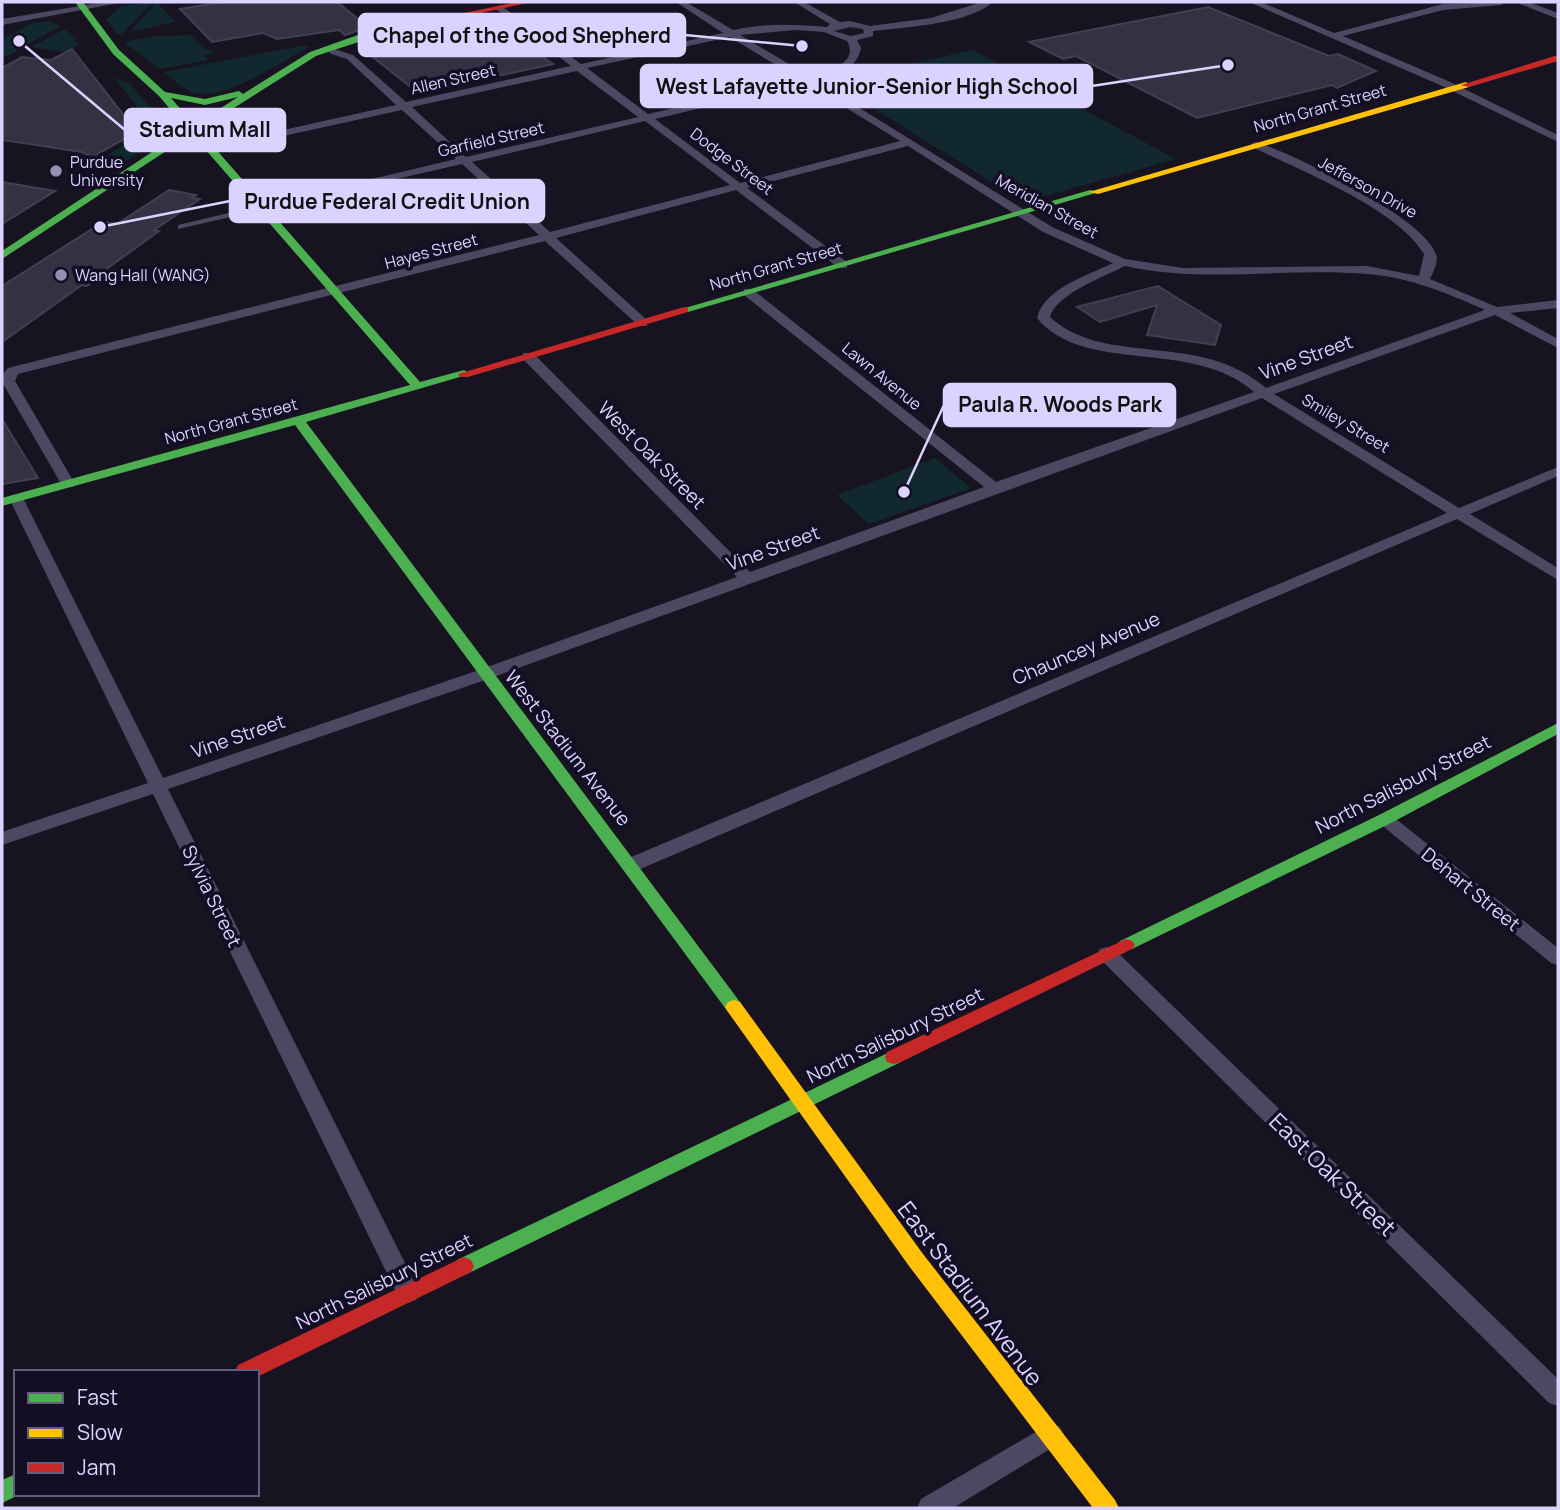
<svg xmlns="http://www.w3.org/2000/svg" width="1560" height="1510" viewBox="0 0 1560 1510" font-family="Manrope,sans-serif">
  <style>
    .green { fill: #11292e }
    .building { fill: #363142; stroke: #443e54; stroke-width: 2 }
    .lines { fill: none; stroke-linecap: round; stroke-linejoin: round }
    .street { fill: #4c4861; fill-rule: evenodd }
    .fast { fill: #4caf50; fill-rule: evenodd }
    .slow { fill: #ffc107; fill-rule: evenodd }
    .jam { fill: #c62828; fill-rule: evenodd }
    .poi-dot { fill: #978fb1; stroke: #140e25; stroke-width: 2.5 }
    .labels { text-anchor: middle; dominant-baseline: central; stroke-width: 7; stroke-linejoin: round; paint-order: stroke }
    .far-street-label { font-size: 16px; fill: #dcd2ff; stroke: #140e25 }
    .far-poi-label { font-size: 16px; fill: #dcd2ff; stroke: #140e25; text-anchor: start }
    .street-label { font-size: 19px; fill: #dcd2ff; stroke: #140e25 }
    .near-street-label { font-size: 23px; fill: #dcd2ff; stroke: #140e25 }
    .leader { fill: none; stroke: #dcd2ff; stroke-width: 2.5 }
    .callout-dot { fill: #dcd2ff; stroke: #140e25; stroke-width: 2.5 }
    .callout { fill: #dcd2ff; stroke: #dcd2ff; stroke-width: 2.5 }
    .callout-label { font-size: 21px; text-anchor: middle; font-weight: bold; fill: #111 }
  </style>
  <rect width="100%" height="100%" fill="#171320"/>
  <path class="green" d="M153 2 121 35 117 34 106 19 122 6Z
    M157 2 175 22 129 32Z
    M49 21 61 26 2 59V39L32 23Z
    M65 29 77 39 74 41 80 44 64 52 31 47Z
    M190 35 202 47 216 53 204 55 208 60 159 69 124 42 158 36Z
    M306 45 309 47C281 62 225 101 195 93 184 91 172 78 164 72Z
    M972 50 1176 159 1024 202 831 82Z
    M114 78 129 83 169 129 157 131Z
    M151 135 156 142 114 168 111 169 103 158 135 138Z
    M935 458 971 488 869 524 837 495Z"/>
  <path class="building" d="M223 2H337L368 27 345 35 339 30 277 39 263 33 212 42 180 9Z
    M1208 7 1329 56 1338 54 1376 71 1337 88 1332 85 1197 118 1076 56 1063 59 1029 42Z
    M491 21 553 64 418 93 359 46 382 38 386 42Z
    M72 49 137 132 92 157 82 152 2 140V68L22 57 51 60Z
    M2 182 55 191 2 224Z
    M169 190 196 195 192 198 200 199 154 230 159 231 105 270 109 271 87 286 82 285 2 342V286L103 222 117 224Z
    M1158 286 1221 325 1215 345 1147 335 1157 305 1100 322 1077 307Z
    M2 419 38 478 2 484Z"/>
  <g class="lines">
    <path class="street" d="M104 2H124L2 25V19Z
      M676 2H686L733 30C764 23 795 24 827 27L830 24 794 2H804L840 22 850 21 870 26 931 18 982 2H993C968 24 907 27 873 31V36L857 40 861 48C857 70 835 75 816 81L1052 227 1125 259 1183 268 1367 266 1419 276 1424 254C1398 209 1300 170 1252 147V143L1256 142C1293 153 1424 218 1436 254 1439 262 1433 272 1430 279L1497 307 1558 300V308L1510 313 1558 339V348L1495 315 1274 394 1459 508 1558 467V476L1470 514 1558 568V580L1457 519 638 870H624L622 865 624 860 1447 513 1262 398 491 678 168 789 420 1293 416 1300 408 1303 400 1300 153 794 2 845V832L148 783 9 498 11 495H21L23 498 163 778 479 670 737 577 523 359V353H533L750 572 984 487 744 295V289H752L996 482 1254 392C1192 337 1085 376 1037 318 1044 288 1089 275 1113 263L1043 232 908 146 747 188 847 262V268H839L736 190 556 238 647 320V326H639L545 241 18 374 15 381 75 484 73 487H63L2 382V375L8 368 539 235 462 164 178 229V225L456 159 402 110 210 152 205 149 206 147 396 105 347 59 331 54 329 52 334 49 353 55 406 102 571 66 497 10 495 8 500 5 581 64 723 33ZM850 27 863 29 864 33 851 36 834 31ZM796 30 824 32 847 41C860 64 825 72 809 76L740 35ZM730 37 799 79 648 114 587 68ZM577 71 638 117 466 157 412 107ZM806 83 900 141 740 183 655 119ZM645 121 730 185 550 232 472 162ZM1125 266C1206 284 1286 267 1367 274 1409 277 1447 293 1485 310L1266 388C1199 330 1105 368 1050 317 1055 295 1105 276 1125 266Z
      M1249 2H1261L1334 33 1443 4 1505 2 1501 5 1443 10 1343 36 1448 81 1558 135V142L1440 85Z
      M1515 2H1528L1558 13V19Z
      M1385 813 1391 815 1558 948V965L1551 963 1379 823 1376 819Z
      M1107 947 1114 949 1558 1379V1406L1549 1403 1100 959 1097 954 1100 949Z
      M1051 1423 1060 1427 1064 1435 1060 1443 953 1508H917L921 1499Z"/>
    <path class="fast" d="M75 2H83L119 50 165 92 205 99 239 91 243 94 310 52 372 30 400 24 404 27 316 56 199 130 420 382 464 370 470 374 306 422 740 1002 743 1007 740 1012 734 1014 728 1012 295 425 2 506V498L410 385 192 134 2 259V251L187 129 159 96 113 54ZM238 97 194 125 171 98 205 105Z
      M1090 190 1099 192 688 312 678 310Z
      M1558 723V734L1391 823 1132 949H1120L1117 945 1120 941 1379 815Z
      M894 1050 901 1052 903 1057 901 1062 471 1272 464 1275 457 1272 454 1266 457 1260Z
      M16 1474V1494H21L2 1503V1480Z"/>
    <path class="slow" d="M1466 82 1471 85 1469 87 1098 194 1089 192Z
      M734 1000 740 1002 923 1254 1115 1500 1119 1508H1093L909 1266 728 1012 725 1007 728 1002Z"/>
    <path class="jam" d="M517 2H532L400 30 396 27Z
      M1558 55V61L1469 87 1461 85Z
      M684 307 688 308V312L468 377H460L458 374Z
      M1126 939 1132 941 1135 945 1132 949 901 1062 894 1064 887 1062 885 1057 887 1052Z
      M464 1257 471 1260 474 1266 471 1272 257 1377V1372H235L238 1365Z"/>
  </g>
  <g class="poi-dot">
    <circle cx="56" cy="171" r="7"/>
    <circle cx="61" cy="275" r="7"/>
  </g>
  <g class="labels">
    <g class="far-street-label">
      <text transform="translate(453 79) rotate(-13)">Allen Street</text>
      <text transform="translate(1320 108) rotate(-16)">North Grant Street</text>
      <text transform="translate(491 139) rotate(-13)">Garfield Street</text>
      <text transform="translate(732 161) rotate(37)">Dodge Street</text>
      <text transform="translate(1368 187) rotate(29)">Jefferson Drive</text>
      <text transform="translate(1047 206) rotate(29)">Meridian Street</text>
      <text transform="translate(431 251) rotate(-15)">Hayes Street</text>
      <text transform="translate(776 266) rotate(-16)">North Grant Street</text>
      <text transform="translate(882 376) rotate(39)">Lawn Avenue</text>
      <text transform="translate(231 421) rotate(-15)">North Grant Street</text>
      <text transform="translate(1346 423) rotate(31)">Smiley Street</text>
    </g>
    <g class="far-poi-label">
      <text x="70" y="162">Purdue<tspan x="70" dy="18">University</tspan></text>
      <text x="75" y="275">Wang Hall (WANG)</text>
    </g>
    <g class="street-label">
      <text transform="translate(1306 357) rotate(-20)">Vine Street</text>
      <text transform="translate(652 455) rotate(45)">West Oak Street</text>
      <text transform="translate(773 548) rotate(-20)">Vine Street</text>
      <text transform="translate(1086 648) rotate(-23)">Chauncey Avenue</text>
      <text transform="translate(238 736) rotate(-19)">Vine Street</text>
      <text transform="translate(568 748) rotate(52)">West Stadium Avenue</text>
      <text transform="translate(1403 784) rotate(-27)">North Salisbury Street</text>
      <text transform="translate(1471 889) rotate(39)">Dehart Street</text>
      <text transform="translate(212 896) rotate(64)">Sylvia Street</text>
      <text transform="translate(895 1035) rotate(-26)">North Salisbury Street</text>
      <text transform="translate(384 1281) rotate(-26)">North Salisbury Street</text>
    </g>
    <g class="near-street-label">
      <text transform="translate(1333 1174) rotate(44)">East Oak Street</text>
      <text transform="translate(971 1293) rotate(53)">East Stadium Avenue</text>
    </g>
  </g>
  <path class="leader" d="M802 46L685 35M1228 65L1092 86M19 41L125 130M100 227L230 201M904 492L944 405"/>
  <g class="callout-dot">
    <circle cx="802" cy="46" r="7"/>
    <circle cx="1228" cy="65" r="7"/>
    <circle cx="19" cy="41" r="7"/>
    <circle cx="100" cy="227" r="7"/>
    <circle cx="904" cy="492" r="7"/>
  </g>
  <g class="callout">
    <rect x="359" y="14" width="326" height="42" rx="7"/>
    <rect x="641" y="65" width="451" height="42" rx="7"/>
    <rect x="125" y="109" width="160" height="42" rx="7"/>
    <rect x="230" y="180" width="314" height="42" rx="7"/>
    <rect x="944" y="384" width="231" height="42" rx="7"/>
  </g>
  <g class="callout-label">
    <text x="522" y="43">Chapel of the Good Shepherd</text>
    <text x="867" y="94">West Lafayette Junior-Senior High School</text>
    <text x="205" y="137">Stadium Mall</text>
    <text x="387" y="209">Purdue Federal Credit Union</text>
    <text x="1060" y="412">Paula R. Woods Park</text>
  </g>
  <rect width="1560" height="1510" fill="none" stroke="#dcd2ff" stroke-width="7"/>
  <rect x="14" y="1370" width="245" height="126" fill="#140e25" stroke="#645c7c" stroke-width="2"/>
  <rect x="28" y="1393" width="35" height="10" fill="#4caf50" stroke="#645c7c" stroke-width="2"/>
  <text x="77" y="1405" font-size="21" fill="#dcd2ff">Fast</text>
  <rect x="28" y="1428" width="35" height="10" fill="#ffc107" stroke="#645c7c" stroke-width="2"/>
  <text x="77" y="1440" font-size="21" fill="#dcd2ff">Slow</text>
  <rect x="28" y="1463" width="35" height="10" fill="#c62828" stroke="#645c7c" stroke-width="2"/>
  <text x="77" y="1475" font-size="21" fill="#dcd2ff">Jam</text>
</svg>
